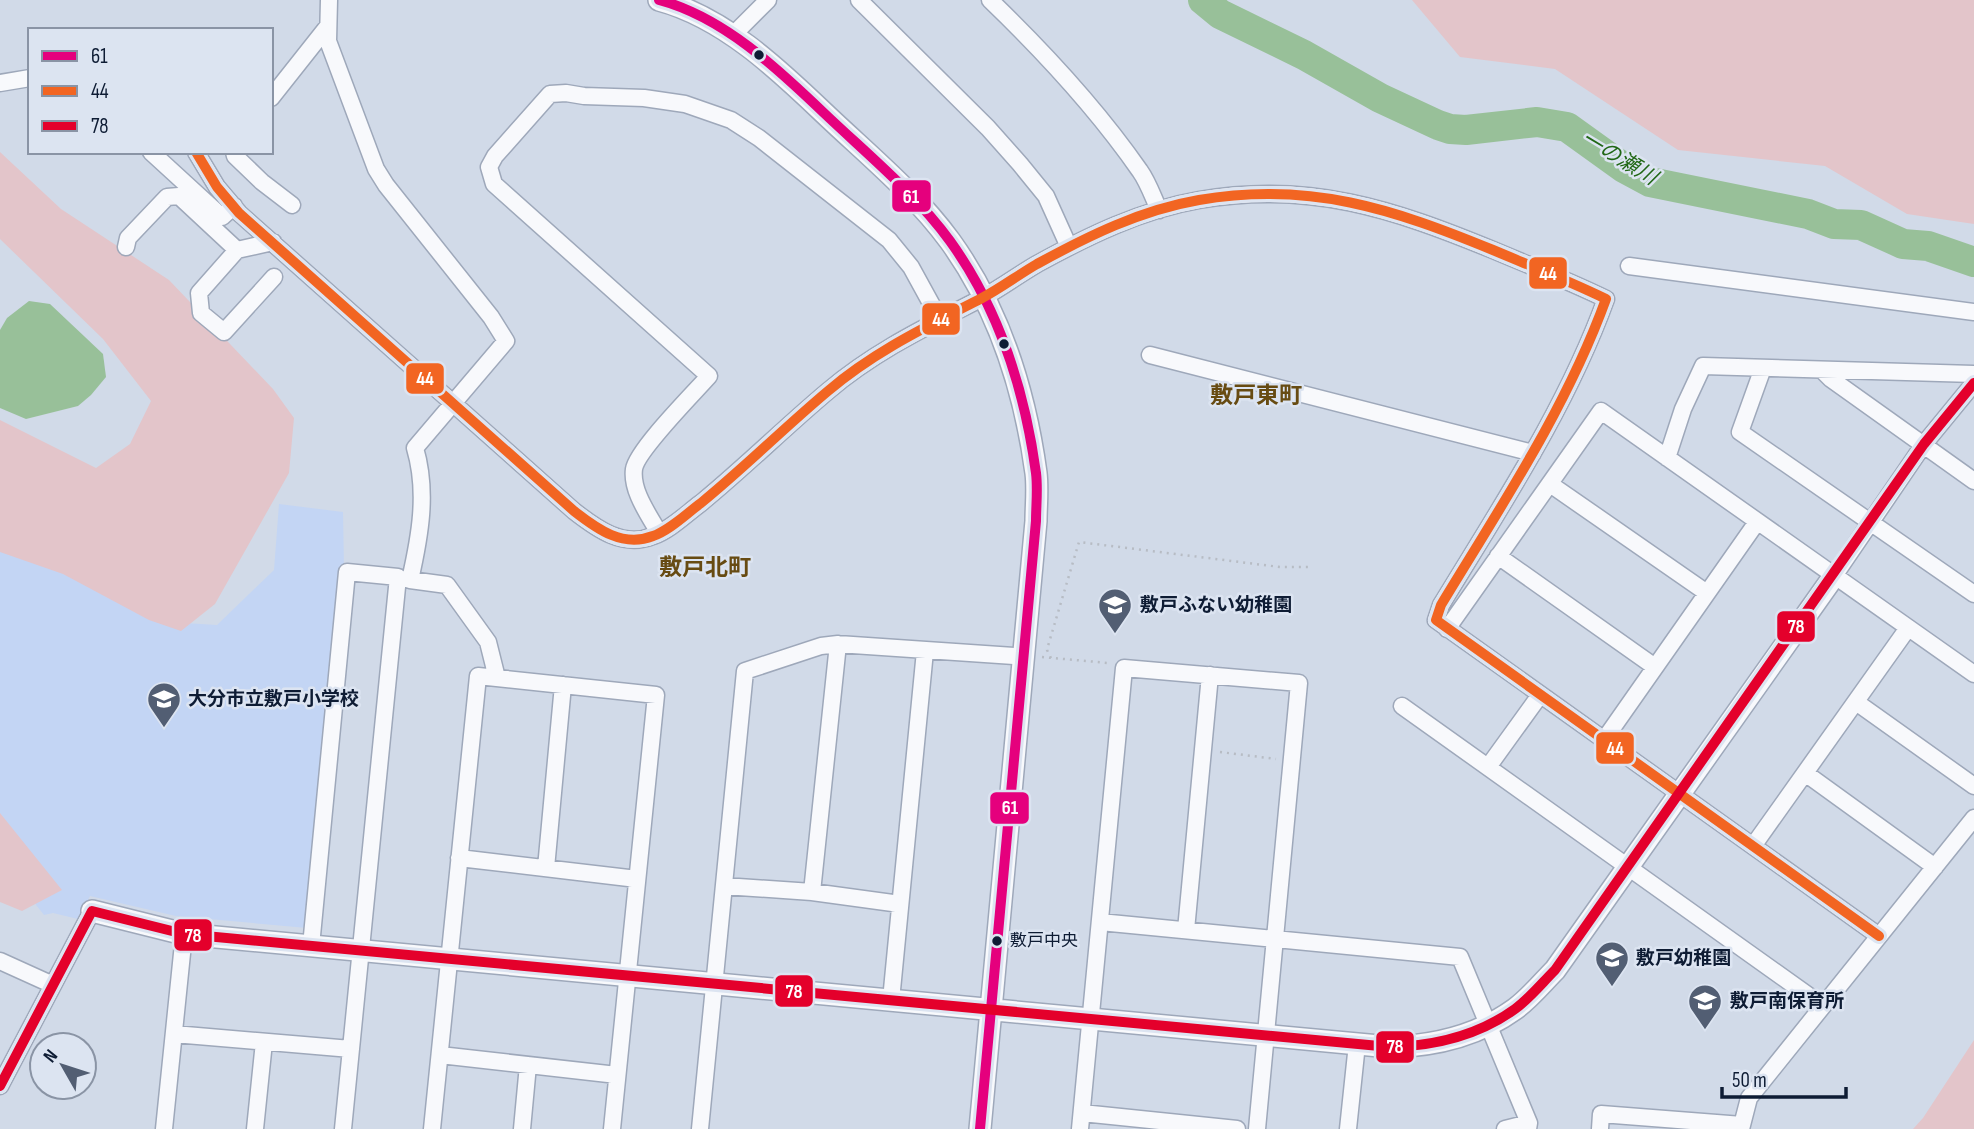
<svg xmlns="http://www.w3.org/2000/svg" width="1974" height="1129" viewBox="0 0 1974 1129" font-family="'Sofia Sans Condensed','Noto Sans JP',sans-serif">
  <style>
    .built { fill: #c3d5f4 }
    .green { fill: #e3c5ca }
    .water { fill: #98c099 }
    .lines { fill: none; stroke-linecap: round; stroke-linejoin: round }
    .river { stroke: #98c099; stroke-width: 30 }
    .minor-casing { stroke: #9ea8ba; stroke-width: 19 }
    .tertiary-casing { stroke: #9ea8ba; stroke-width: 24 }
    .path { stroke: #b7bcc4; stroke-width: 2.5; stroke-dasharray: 2 5; stroke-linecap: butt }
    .minor { stroke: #f8f9fc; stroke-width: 16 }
    .tertiary { stroke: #f8f9fc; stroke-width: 21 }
    .bus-1-casing { stroke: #dce4f1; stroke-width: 16 }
    .bus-2-casing { stroke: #dce4f1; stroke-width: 16 }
    .bus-3-casing { stroke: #dce4f1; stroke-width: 16 }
    .bus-1 { stroke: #e5007d; stroke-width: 10 }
    .bus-2 { stroke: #f26522; stroke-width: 10 }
    .bus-3 { stroke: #e4002b; stroke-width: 10 }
    .bus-dot { fill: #0e1c34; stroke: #dce4f1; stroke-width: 2.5 }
    .labels { text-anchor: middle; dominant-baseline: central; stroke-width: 5; stroke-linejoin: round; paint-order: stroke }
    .bus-label { font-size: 17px; fill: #0e1c34; stroke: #dce4f1; text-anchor: start }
    .poi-label { font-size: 19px; font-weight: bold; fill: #0e1c34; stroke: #dce4f1; text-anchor: start }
    .water-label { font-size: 21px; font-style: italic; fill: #216816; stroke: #dce4f1 }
    .quarter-label { font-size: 23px; font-weight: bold; fill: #674b12; stroke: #dce4f1 }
    .line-badge { stroke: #dce4f1; stroke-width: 2.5 }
    .badge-label { font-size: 19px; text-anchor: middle; font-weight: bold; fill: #fff }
  </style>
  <rect width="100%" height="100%" fill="#d1dae8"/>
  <path class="built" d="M279 504 343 512 344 569 307 928 176 916 90 896 78 919 53 913 44 915 36 905 29 877 0 834V530L168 622 217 625 274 570Z"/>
  <path class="green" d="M1412 0H1974V224L1907 214 1825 166 1678 150 1555 69 1460 57Z
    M0 152 61 209 169 280 273 389 294 418 289 473 215 604 181 631 149 620 63 574 0 552V420L96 468 130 444 151 401 103 339 0 239Z
    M0 813 62 890 22 911 0 902Z
    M1974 1040V1129H1913L1923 1118Z"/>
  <path class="water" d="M29 301 50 304 103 354 106 377 91 395 78 406 26 419 0 408V330L7 318Z"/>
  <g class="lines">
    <path class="river" d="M1203 0 1220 14 1304 55 1380 98 1438 125 1450 129 1466 130 1537 122 1567 127 1624 168 1650 182 1808 214 1834 224 1861 225 1903 244 1928 246 1974 262"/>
    <g class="minor-casing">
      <path id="minor" d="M329 0 328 41 376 169 386 185 491 317 506 341 415 448C428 492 420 536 410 580L447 585 488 642 497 678
        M859 0 988 128 1020 164 1046 196 1069 247
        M990 0C1044 52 1097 109 1140 171 1148 182 1153 197 1159 210
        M732 36 768 0
        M0 83 30 78
        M271 98 328 26
        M151 152 222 217 234 206
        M196 152 217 187 239 213 574 511C597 529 623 548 653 536 670 530 686 514 701 503 745 467 785 427 828 391 875 351 928 326 982 298 1001 288 1018 275 1037 264 1088 236 1141 210 1199 200 1310 181 1393 209 1493 250 1531 266 1569 281 1606 299 1566 409 1501 506 1441 605L1436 620 1879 936
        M234 152 235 156 262 182 292 205
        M273 242 237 250 199 293 201 313 224 332 274 277
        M126 247 128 238 167 197 179 196 237 250
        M1629 266 1974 312
        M1150 355 1533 453
        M1763 368 1740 432 1974 594
        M1823 371 1831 379 1974 481
        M1667 458 1683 409 1703 366 1974 374
        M1550 484 1707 593
        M659 533C649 515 631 491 634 469 637 450 694 393 709 376L494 184 489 167 495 156 550 94 566 93 584 96 644 98 685 104 731 120 759 138 889 240 911 267 939 318
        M1498 556 1655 667
        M1834 576 1924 444 1974 383
        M1447 629 1601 411 1974 674
        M1856 702 1974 786
        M1402 706 1823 1006
        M1604 740 1757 522
        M1488 767 1540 695
        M1805 773 1935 867
        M1753 846 1908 628
        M459 858 637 879
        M546 868 563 685
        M724 886 812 892 900 904
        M812 892 838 644
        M1100 922 1460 957 1529 1123 1528 1129
        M1186 930 1210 675
        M311 946 347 572 398 577 343 1129
        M0 961 53 985
        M891 1000 925 651
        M174 1034 351 1049
        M440 1055 617 1075
        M0 1086 92 911
        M1082 1113 1237 1129
        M164 1129 184 934
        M255 1129 264 1042
        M432 1129 478 676 656 695 612 1129
        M522 1129 528 1065
        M700 1129 745 671 821 646 838 644 1014 656
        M1080 1129 1124 668 1299 683 1257 1129
        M1348 1129 1357 1044
        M1505 1129 1529 1123
        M1600 1129 1601 1114 1742 1125
        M1741 1129 1749 1098 1974 818"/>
    </g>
    <g class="tertiary-casing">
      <path id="tertiary" d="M659 0C723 17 777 68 824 113 867 154 915 193 950 241 999 309 1025 392 1036 473 1038 489 1036 506 1036 521L980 1129
        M92 911 184 934 1390 1047C1434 1046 1479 1035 1515 1009 1530 998 1542 983 1555 970L1834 576"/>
    </g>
    <path class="path" d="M1042 657 1108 663
      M1051 658 1047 650 1048 646 1079 542 1280 567H1309
      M1220 752 1276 759"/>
    <use href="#minor" class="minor"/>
    <use href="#tertiary" class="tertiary"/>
    <g class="bus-1-casing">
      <path id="bus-1" d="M659 0C723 17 777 68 824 113 867 154 915 193 950 241 999 309 1025 392 1036 473 1038 489 1036 506 1036 521L980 1129"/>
    </g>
    <g class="bus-2-casing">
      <path id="bus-2" d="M196 152 217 187 239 213 574 511C597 529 623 548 653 536 670 530 686 514 701 503 745 467 785 427 828 391 875 351 928 326 982 298 1001 288 1018 275 1037 264 1088 236 1141 210 1199 200 1310 181 1393 209 1493 250 1531 266 1569 281 1606 299 1566 409 1501 506 1441 605L1436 620 1879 936"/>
    </g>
    <g class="bus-3-casing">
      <path id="bus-3" d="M0 1086 92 911 184 934 1390 1047C1434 1046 1479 1035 1515 1009 1530 998 1542 983 1555 970L1924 444 1974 383"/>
    </g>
    <use href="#bus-1" class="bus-1"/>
    <use href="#bus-2" class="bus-2"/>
    <use href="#bus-3" class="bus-3"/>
  </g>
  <defs>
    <g id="school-pin" transform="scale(1.75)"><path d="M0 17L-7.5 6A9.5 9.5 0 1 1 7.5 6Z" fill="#525e73" stroke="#dce4f1"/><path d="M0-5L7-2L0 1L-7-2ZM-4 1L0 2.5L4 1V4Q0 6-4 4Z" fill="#fff"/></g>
  </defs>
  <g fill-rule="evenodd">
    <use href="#school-pin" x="1115" y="605"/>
    <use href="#school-pin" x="164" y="699"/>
    <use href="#school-pin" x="1612" y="958"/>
    <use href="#school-pin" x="1705" y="1001"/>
  </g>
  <g class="bus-dot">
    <circle cx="759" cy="55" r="6"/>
    <circle cx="1004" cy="344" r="6"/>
    <circle cx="997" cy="941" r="6"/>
  </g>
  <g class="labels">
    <g class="bus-label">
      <text x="1010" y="941">敷戸中央</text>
    </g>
    <g class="poi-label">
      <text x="1140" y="605">敷戸ふない幼稚園</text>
      <text x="188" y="699">大分市立敷戸小学校</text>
      <text x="1636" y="958">敷戸幼稚園</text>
      <text x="1730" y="1001">敷戸南保育所</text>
    </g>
    <g class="water-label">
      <text transform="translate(1619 158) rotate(31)">一の瀬川</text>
    </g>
    <g class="quarter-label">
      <text x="1256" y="396">敷戸東町</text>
      <text x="705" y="568">敷戸北町</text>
    </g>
  </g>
  <g class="line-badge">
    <rect x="891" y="179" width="41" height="34" rx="7" fill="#e5007d"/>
    <rect x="1528" y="256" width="40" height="34" rx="7" fill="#f26522"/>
    <rect x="921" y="302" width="40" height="34" rx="7" fill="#f26522"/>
    <rect x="405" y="362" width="40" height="33" rx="7" fill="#f26522"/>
    <rect x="1776" y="610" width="40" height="33" rx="7" fill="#e4002b"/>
    <rect x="1595" y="731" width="40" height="34" rx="7" fill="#f26522"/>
    <rect x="989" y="791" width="41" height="34" rx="7" fill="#e5007d"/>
    <rect x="173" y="918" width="40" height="34" rx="7" fill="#e4002b"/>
    <rect x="774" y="974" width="40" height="34" rx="7" fill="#e4002b"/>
    <rect x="1375" y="1030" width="40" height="34" rx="7" fill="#e4002b"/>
  </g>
  <g class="badge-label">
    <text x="911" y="203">61</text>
    <text x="1548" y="280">44</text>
    <text x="941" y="326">44</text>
    <text x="425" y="385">44</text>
    <text x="1796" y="633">78</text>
    <text x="1615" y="755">44</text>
    <text x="1010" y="814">61</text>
    <text x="193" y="942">78</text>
    <text x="794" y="998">78</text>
    <text x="1395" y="1053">78</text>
  </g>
  <rect x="28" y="28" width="245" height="126" fill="#dce4f1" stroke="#8a94a5" stroke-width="2"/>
  <rect x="42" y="51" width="35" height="10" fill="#e5007d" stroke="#8a94a5" stroke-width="2"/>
  <text x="91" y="63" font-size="21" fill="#0e1c34">61</text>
  <rect x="42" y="86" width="35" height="10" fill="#f26522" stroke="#8a94a5" stroke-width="2"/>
  <text x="91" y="98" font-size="21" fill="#0e1c34">44</text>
  <rect x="42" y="121" width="35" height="10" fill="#e4002b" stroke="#8a94a5" stroke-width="2"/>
  <text x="91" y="133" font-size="21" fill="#0e1c34">78</text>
  <g transform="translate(63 1066) rotate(309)"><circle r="33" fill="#dce4f1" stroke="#8a94a5" stroke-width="2"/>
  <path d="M0-5L12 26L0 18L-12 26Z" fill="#525e73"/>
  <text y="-10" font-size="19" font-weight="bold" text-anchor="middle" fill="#0e1c34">N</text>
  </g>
  <path d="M1722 1087v10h124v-10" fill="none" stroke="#0e1c34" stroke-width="3.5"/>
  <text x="1732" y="1087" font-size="21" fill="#0e1c34" stroke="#dce4f1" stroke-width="5" paint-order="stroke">50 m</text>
</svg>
